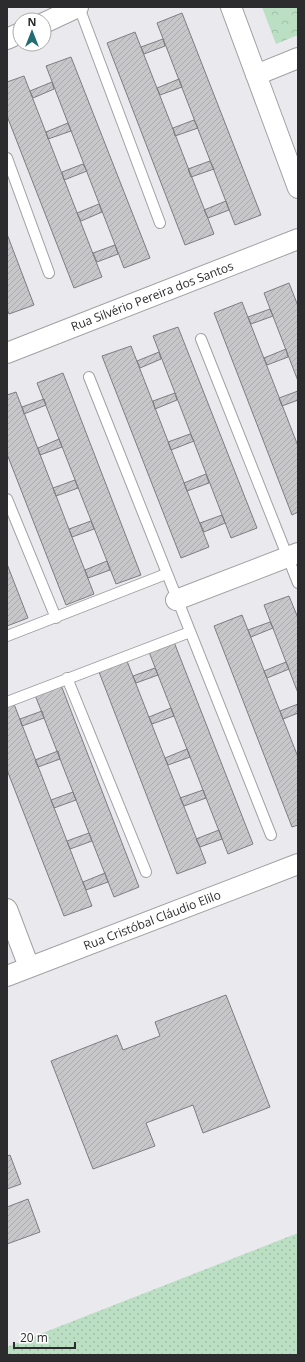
<svg xmlns="http://www.w3.org/2000/svg" width="305" height="1362" viewBox="0 0 305 1362" font-family="'Open Sans',sans-serif">
  <style>
    .grass { fill: url(#grass-dots) }
    .park { fill: url(#park-crowns) }
    .building { fill: url(#building-hatch); stroke: #7f7d81 }
    .lines { fill: none; stroke-linecap: round; stroke-linejoin: round }
    .service-casing { stroke: #a1a0a3; stroke-width: 12 }
    .minor-casing { stroke: #a1a0a3; stroke-width: 22 }
    .service { stroke: #fff; stroke-width: 10 }
    .minor { stroke: #fff; stroke-width: 20 }
    .labels { text-anchor: middle; dominant-baseline: central; stroke-width: 3; stroke-linejoin: round; paint-order: stroke }
    .street-label { font-size: 12px; fill: #2c2b2d; stroke: #fff }
  </style>
  <defs>
    <pattern id="grass-dots" width="8" height="8" patternUnits="userSpaceOnUse"><rect width="8" height="8" fill="#badfc3"/><path d="M2 2h.1M6 6h.1" fill="none" stroke="#a0c0a8" stroke-width="1.8" stroke-linecap="round"/></pattern>
    <pattern id="park-crowns" width="20" height="18" patternUnits="userSpaceOnUse"><rect width="20" height="18" fill="#badfc3"/><path d="M2 6a3 3 0 1 1 6 0M12 15a3 3 0 1 1 6 0" fill="none" stroke="#a0c0a8"/></pattern>
    <pattern id="building-hatch" width="6" height="6" patternUnits="userSpaceOnUse"><rect width="6" height="6" fill="#c7c6c9"/><path d="M-1 1l2-2M0 6l6-6M5 7l2-2" fill="none" stroke="#abaaad"/></pattern>
  </defs>
  <rect width="100%" height="100%" fill="#eae9ed"/>
  <path class="grass" d="M298 1233V1355H7V1347Z"/>
  <path class="park" d="M262 7H298V35L276 44Z"/>
  <path class="building" d="M182 13 261 215 235 225 157 23Z
    M135 32 214 234 185 245 107 43Z
    M163 39 165 46 144 54 141 47Z
    M71 57 150 258 124 268 46 66Z
    M24 76 102 277 74 288 7 116V82Z
    M179 79 182 87 160 95 157 88Z
    M52 82 54 89 33 98 30 91Z
    M194 120 198 128 175 136 173 128Z
    M68 123 71 131 48 139 46 132Z
    M210 161 214 169 191 177 188 169Z
    M83 164 87 171 64 180 62 172Z
    M226 201 229 210 208 218 204 210Z
    M99 204 102 212 81 221 77 213Z
    M7 234 34 305 9 314 7 309Z
    M115 245 118 254 97 262 93 253Z
    M289 283 298 306V381L264 293Z
    M242 302 298 446V512L292 515 214 313Z
    M270 309 273 316 251 324 248 317Z
    M178 327 257 528 231 538 153 336Z
    M131 346 209 547 181 558 102 356Z
    M286 349 288 357 267 365 264 358Z
    M159 352 161 359 140 368 137 361Z
    M63 373 141 575 116 584 37 383Z
    M298 391V400L282 406 279 398Z
    M16 392 94 594 66 605 7 454V395Z
    M175 393 177 400 155 409 153 401Z
    M44 399 46 405 24 414 22 407Z
    M190 434 194 441 171 450 168 442Z
    M59 439 62 447 40 455 38 448Z
    M206 474 209 483 187 491 184 483Z
    M75 480 78 488 56 496 53 488Z
    M222 515 225 523 204 532 200 523Z
    M91 521 94 529 72 537 69 529Z
    M107 561 110 570 88 578 85 570Z
    M7 564 28 618 7 626Z
    M289 596 298 618V693L264 605Z
    M242 615 298 757V825L292 827 214 626Z
    M270 622 273 628 251 637 248 630Z
    M174 642 253 844 228 854 149 652Z
    M127 661 206 863 177 874 99 672Z
    M286 662 289 669 267 678 264 671Z
    M155 668 158 675 136 683 133 676Z
    M61 685 139 887 114 897 35 695Z
    M14 704 92 906 64 916 7 770V707Z
    M298 704V713L283 719 280 711Z
    M171 708 174 716 152 724 149 717Z
    M42 711 44 718 22 726 20 719Z
    M187 749 190 757 168 765 165 758Z
    M58 751 60 759 38 767 35 760Z
    M203 790 206 798 184 806 180 798Z
    M73 792 76 800 54 808 51 800Z
    M219 830 222 839 200 847 196 839Z
    M89 833 92 841 70 849 67 841Z
    M105 873 108 882 86 890 83 882Z
    M226 995 270 1107 203 1133 193 1105 146 1123 155 1146 93 1169 51 1061 117 1035 123 1050 160 1036 155 1022Z
    M10 1155 21 1184 7 1189V1156Z
    M28 1199 40 1232 7 1244V1207Z"/>
  <g class="lines">
    <g class="service-casing">
      <path id="service" d="M79 7 160 223
        M7 158 49 273
        M201 339 298 583
        M89 377 271 835
        M7 499 56 618
        M7 636 166 574
        M67 678 146 872
        M7 702 190 632"/>
    </g>
    <g class="minor-casing">
      <path id="minor" d="M231 7 298 188
        M44 23 78 7
        M7 39 20 33
        M256 75 298 58
        M7 353 298 239
        M176 600 298 553
        M7 909 29 967
        M7 976 298 864"/>
    </g>
    <use href="#service" class="service"/>
    <use href="#minor" class="minor"/>
  </g>
  <g class="labels">
    <g class="street-label">
      <text transform="translate(152 296) rotate(-21)">Rua Silvério Pereira dos Santos</text>
      <text transform="translate(152 920) rotate(-21)">Rua Cristóbal Cláudio Elilo</text>
    </g>
  </g>
  <rect width="305" height="1362" fill="none" stroke="#2c2b2d" stroke-width="16"/>
  <g transform="translate(32 32)"><circle r="19" fill="#ffffff" stroke="#abaaab"/>
  <path d="M0-3L7 15L0 10L-7 15Z" fill="#216d71"/>
  <text y="-6" font-size="11" font-weight="bold" text-anchor="middle" fill="#2c2b2d">N</text>
  </g>
  <path d="M14 1342v6h61v-6" fill="none" stroke="#2c2b2d" stroke-width="2"/>
  <text x="20" y="1342" font-size="12" fill="#2c2b2d" stroke="#ffffff" stroke-width="3" paint-order="stroke">20 m</text>
</svg>
